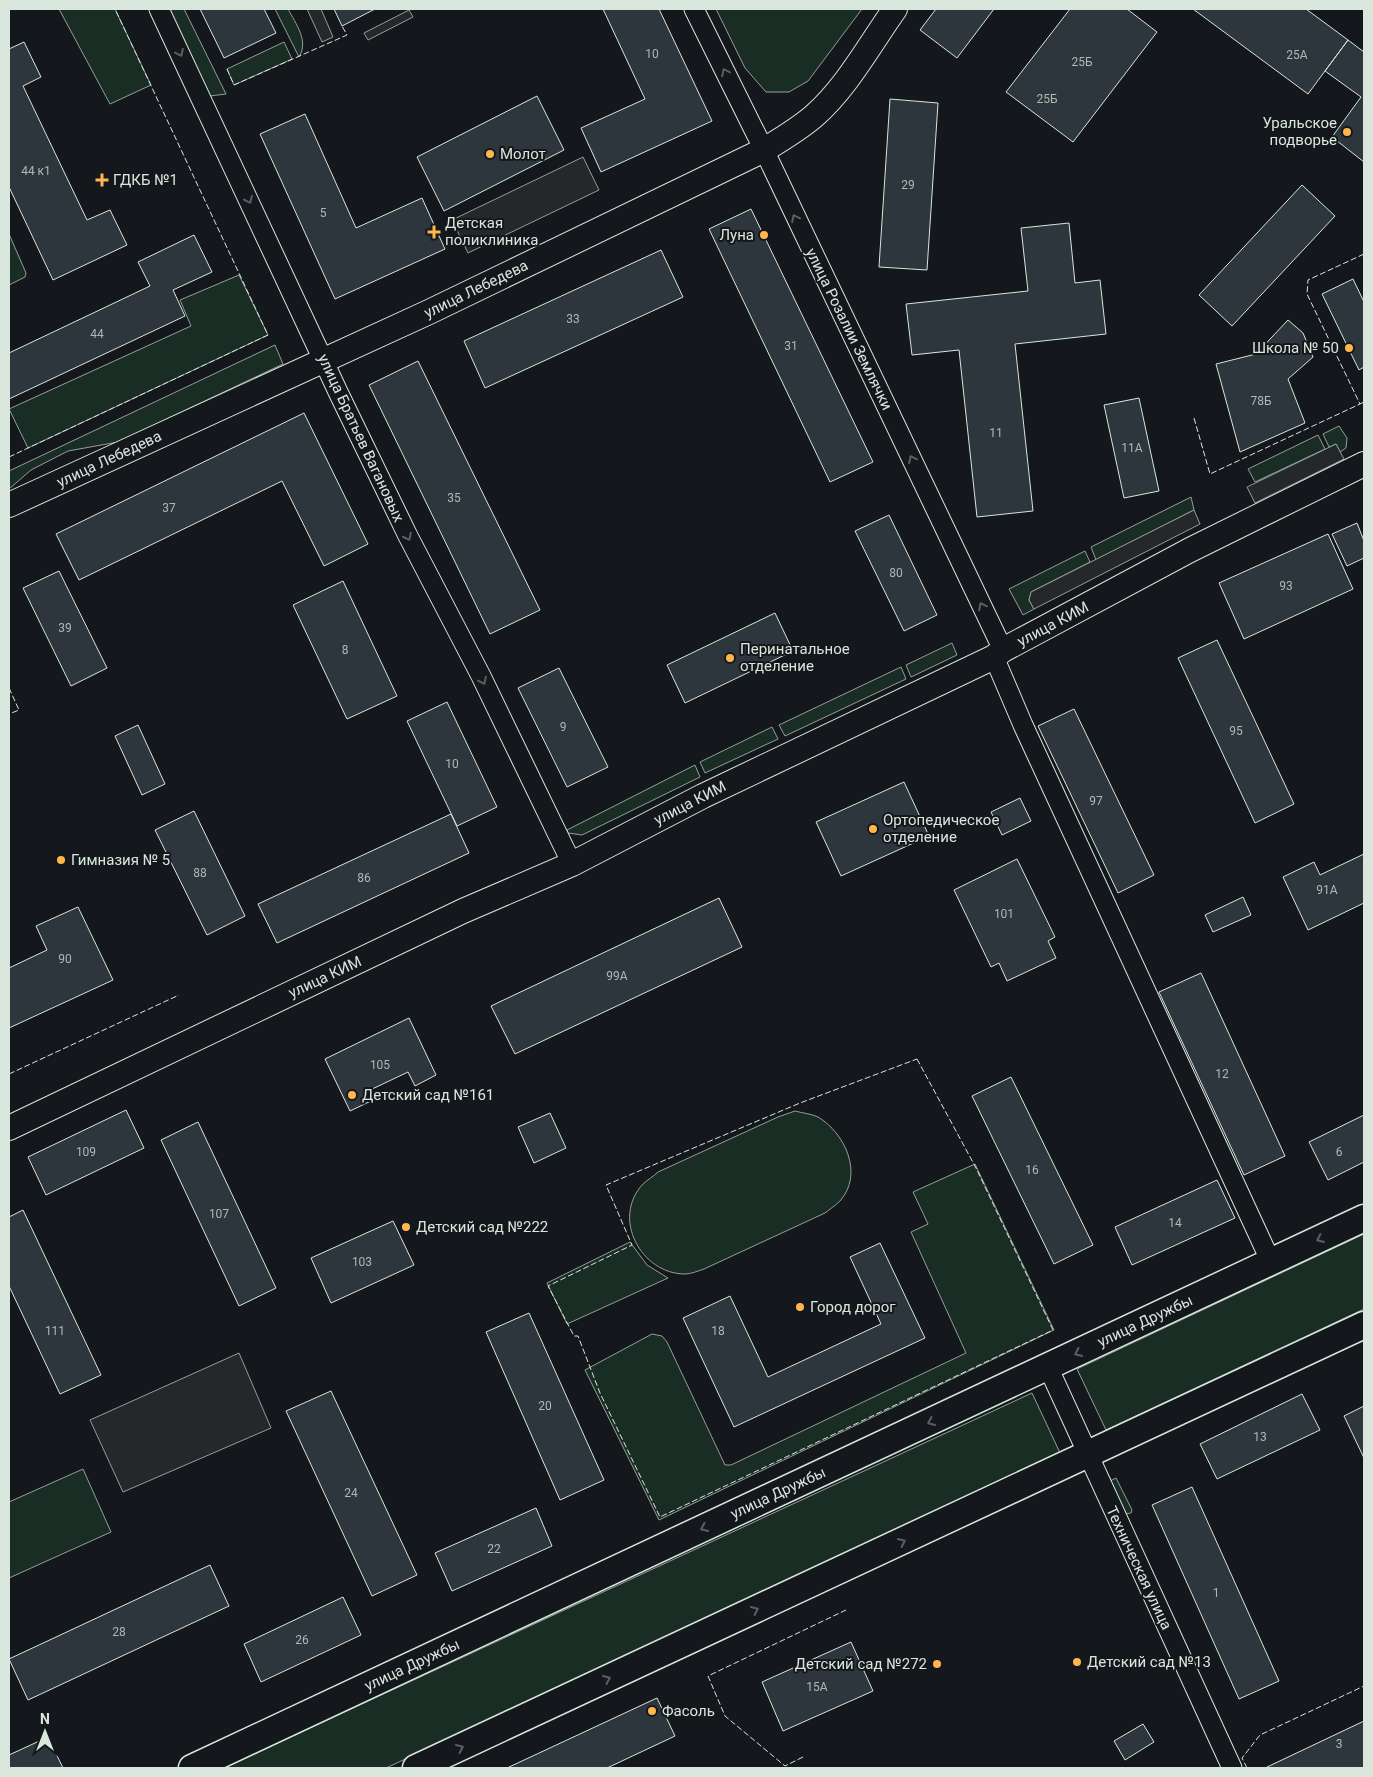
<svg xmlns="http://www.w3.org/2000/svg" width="1373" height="1777" viewBox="0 0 1373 1777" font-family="Roboto,sans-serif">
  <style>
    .green { fill: #1a2d24; stroke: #939e99 }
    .parking { fill: #24282b; stroke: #939e99 }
    .building { fill: #2c363c; stroke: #d8e6dc }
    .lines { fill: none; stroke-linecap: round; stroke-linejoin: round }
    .minor-casing { stroke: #d8e6dc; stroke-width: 21 }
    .tertiary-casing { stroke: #d8e6dc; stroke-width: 26 }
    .secondary-casing { stroke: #d8e6dc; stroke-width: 29 }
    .minor { stroke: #14181c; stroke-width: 19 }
    .tertiary { stroke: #14181c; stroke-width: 24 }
    .secondary { stroke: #14181c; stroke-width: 26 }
    .fence { stroke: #d8e6dc; stroke-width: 1; stroke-dasharray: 6 2.5; stroke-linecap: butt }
    .oneway { stroke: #59605f }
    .poi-dot { fill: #ffb74d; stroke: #14181c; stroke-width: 2 }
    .labels { text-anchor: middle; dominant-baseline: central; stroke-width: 4; stroke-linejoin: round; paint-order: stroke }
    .number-label { font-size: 12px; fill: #adbab4 }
    .poi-label { font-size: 15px; fill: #d8e6dc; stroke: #14181c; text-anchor: start }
    .street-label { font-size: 15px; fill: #d8e6dc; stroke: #14181c }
  </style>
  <rect width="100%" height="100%" fill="#14181c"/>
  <path class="green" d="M59 9H115L151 85 110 104Z
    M169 9H184L226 94 210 96 206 91Z
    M275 9H288C296 24 309 41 299 57Z
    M716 9H862L808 81 789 92H766L745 68Z
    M284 42 292 59 234 85 227 69Z
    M9 234 26 273 25 277 9 285Z
    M239 275 268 335 28 448 9 409 191 326 180 300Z
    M275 345 283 364 118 442 68 451 31 470 9 489V471Z
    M1339 426 1347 438 1346 448 1340 452 1336 444 1329 447 1323 434Z
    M1318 435 1325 449 1255 482 1248 469Z
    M1191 497 1194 510 1096 560 1091 547Z
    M1085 551 1090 562 1031 592 1029 600 1034 609 1023 615 1009 589Z
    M952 643 957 655 911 677 906 665Z
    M901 667 906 679 785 736 779 725Z
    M772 727 778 739 705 773 700 762Z
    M695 765 700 777 582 835 568 833 567 830Z
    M795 1111C802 1113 812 1114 818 1117 845 1133 864 1174 840 1201 836 1205 830 1209 825 1213L704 1269C698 1271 691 1274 685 1274 641 1274 611 1218 643 1184 647 1180 654 1176 658 1172L778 1117Z
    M975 1164 1054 1330 659 1520 585 1370 652 1334 662 1336 667 1342 725 1465H731L966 1353 911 1232 928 1224 913 1192Z
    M1364 1234V1309L1106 1430 1077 1369Z
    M630 1242 647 1265 668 1278 567 1324 547 1283Z
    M1032 1393 1061 1455 386 1768H224Z
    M83 1469 111 1532 9 1578V1502Z
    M1116 1478 1132 1510 1131 1513 1125 1514 1108 1482Z"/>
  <path class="parking" d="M307 9H321L333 37 322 42Z
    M409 10 413 17 368 40 364 33Z
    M583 157 599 190 468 253 452 220Z
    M1336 444 1344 459 1255 503 1247 487Z
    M1194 510 1200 524 1034 609 1029 600 1031 592Z
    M239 1353 271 1428 123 1492 90 1420Z"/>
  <path class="building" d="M200 9H264L276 33 224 58Z
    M334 9H375L342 26Z
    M603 9H659L712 121 601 172 581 128 645 99Z
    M936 9H994L957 58 920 30Z
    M1070 9H1127L1157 32 1073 142 1006 92Z
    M1193 9H1306L1348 40 1308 94Z
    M1348 40 1364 52V162L1332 137 1361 97 1325 71Z
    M24 42 41 77 23 86 87 220 110 210 127 245 53 280 9 187V49Z
    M537 96 564 150 444 211 417 157Z
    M890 99 938 103 927 270 879 267Z
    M305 114 356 228 422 198 445 249 335 299 260 134Z
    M1302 185 1335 216 1232 326 1199 295Z
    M751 209 873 462 830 482 709 229Z
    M1069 223 1075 283 1100 280 1106 334 1015 344 1033 511 977 517 959 350 912 355 906 304 1028 291 1021 228Z
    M194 235 212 272 173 290 185 316 9 399V353L150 286 138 262Z
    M661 250 683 297 485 388 464 341Z
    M1353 279 1364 302V367L1359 370 1322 294Z
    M1288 320 1303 333 1313 357 1288 379 1305 423 1240 452 1216 364 1256 354Z
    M418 361 540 610 490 634 369 385Z
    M1139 398 1159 491 1124 498 1104 405Z
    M304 413 368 544 324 566 282 481 79 580 56 534Z
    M889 515 937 615 904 631 855 531Z
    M1357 523 1364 541V558L1347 566 1332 534Z
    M1328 534 1353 589 1244 639 1219 583Z
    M59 571 107 668 71 686 23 588Z
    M343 581 397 696 347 719 293 605Z
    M775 613 793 651 685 703 667 665Z
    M1217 640 1294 804 1255 823 1178 658Z
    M559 668 608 767 567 787 518 688Z
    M447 702 497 807 457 826 407 721Z
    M1074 709 1154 875 1118 893 1038 726Z
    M138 725 165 784 142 795 115 736Z
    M904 782 929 836 841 876 816 822Z
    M1020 798 1031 821 1002 835 991 812Z
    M194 811 245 916 207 935 155 830Z
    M451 814 469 853 277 943 258 904Z
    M1364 854V903L1308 930 1283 877 1314 862 1320 875Z
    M1017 859 1055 937 1048 941 1056 958 1007 981 999 963 991 967 954 890Z
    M1243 897 1251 915 1213 932 1205 915Z
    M719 898 742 947 515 1054 491 1006Z
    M78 907 113 980 9 1028V968L47 950 36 926Z
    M1201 973 1285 1156 1244 1175 1159 992Z
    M409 1018 436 1075 415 1086 408 1072 368 1091 373 1100 350 1111 325 1059Z
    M1011 1077 1093 1245 1054 1264 972 1096Z
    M126 1110 144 1148 46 1195 28 1157Z
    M550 1113 566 1148 534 1163 518 1127Z
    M1364 1115V1162L1328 1180 1309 1142Z
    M198 1122 276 1288 239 1306 161 1140Z
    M1217 1180 1235 1218 1132 1265 1115 1227Z
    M23 1210 101 1375 60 1394 9 1286V1217Z
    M393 1221 414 1265 331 1303 311 1258Z
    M880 1243 925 1338 734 1427 683 1318 730 1296 768 1377 881 1324 850 1257Z
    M529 1313 604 1480 560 1500 486 1332Z
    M331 1391 417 1575 372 1596 286 1411Z
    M1302 1394 1320 1430 1217 1479 1200 1444Z
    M1364 1406V1458L1344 1416Z
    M1192 1487 1279 1681 1239 1699 1152 1505Z
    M536 1508 552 1546 452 1591 435 1553Z
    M210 1565 229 1606 28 1700 9 1659Z
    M343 1597 361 1635 261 1682 244 1644Z
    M851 1642 873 1691 783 1731 762 1682Z
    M657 1698 675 1736 607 1768H507Z
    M1364 1721V1768H1265Z
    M1143 1724 1154 1742 1125 1760 1114 1741Z
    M48 1737 63 1768H9V1755Z"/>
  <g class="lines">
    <g class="minor-casing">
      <path id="minor" d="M159 9 339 394 408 536 481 676 572 864
        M694 9 764 150 1003 650
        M994 657 1023 725 1271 1262
        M1048 1367 1232 1768"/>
    </g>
    <g class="tertiary-casing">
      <path id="tertiary" d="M9 505 429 312 764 150C782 139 799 129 814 116 847 87 870 44 895 9
        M9 1128 463 911 572 864 703 796 994 657 1003 650 1190 550 1364 464"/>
    </g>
    <g class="secondary-casing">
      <path id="secondary" d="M192 1768 1364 1218
        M416 1768 1364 1325"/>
    </g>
    <use href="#minor" class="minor"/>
    <use href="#tertiary" class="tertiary"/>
    <use href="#secondary" class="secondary"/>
    <path class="fence" d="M227 69 234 85 347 35 342 26
      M1364 254 1308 280 1307 294 1360 404 1364 402
      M1194 418 1210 474 1360 404
      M9 457 268 335 115 9
      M9 688 19 710 9 714
      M917 1059 976 1168 1053 1330 660 1517 600 1393 578 1336H574L548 1286 632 1245 606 1185 800 1103Z
      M9 1074 179 995
      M803 1757 785 1766 725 1716 708 1676 846 1610
      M1247 1768 1242 1758 1260 1735 1364 1686"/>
  </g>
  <defs><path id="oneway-chevron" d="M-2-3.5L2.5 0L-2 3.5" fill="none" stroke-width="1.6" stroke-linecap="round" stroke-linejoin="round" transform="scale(1.25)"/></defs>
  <g class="oneway">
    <use href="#oneway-chevron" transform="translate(180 53) rotate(65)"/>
    <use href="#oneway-chevron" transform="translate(725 72) rotate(-116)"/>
    <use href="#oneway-chevron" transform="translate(249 200) rotate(65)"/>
    <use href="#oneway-chevron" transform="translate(795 218) rotate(-116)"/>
    <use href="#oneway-chevron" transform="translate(912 459) rotate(-116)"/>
    <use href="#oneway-chevron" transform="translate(408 537) rotate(63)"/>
    <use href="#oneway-chevron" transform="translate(982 606) rotate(-116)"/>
    <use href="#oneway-chevron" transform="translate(483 681) rotate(64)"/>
    <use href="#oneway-chevron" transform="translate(1320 1239) rotate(155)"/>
    <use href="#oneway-chevron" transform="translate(1078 1353) rotate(155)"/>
    <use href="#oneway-chevron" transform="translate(931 1422) rotate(155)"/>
    <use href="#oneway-chevron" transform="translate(704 1528) rotate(155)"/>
    <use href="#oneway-chevron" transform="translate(902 1542) rotate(-25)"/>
    <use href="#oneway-chevron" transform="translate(755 1610) rotate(-25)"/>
    <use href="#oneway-chevron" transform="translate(607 1679) rotate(-25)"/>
    <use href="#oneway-chevron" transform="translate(460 1748) rotate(-25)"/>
  </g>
  <g class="poi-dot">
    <circle cx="1347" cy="132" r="5"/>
    <circle cx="490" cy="154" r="5"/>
    <path d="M99.5 172.5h5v5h5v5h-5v5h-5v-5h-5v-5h5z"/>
    <path d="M431.5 224.5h5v5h5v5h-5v5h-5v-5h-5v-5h5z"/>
    <circle cx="764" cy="235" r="5"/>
    <circle cx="1349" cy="348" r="5"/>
    <circle cx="730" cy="658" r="5"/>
    <circle cx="873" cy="829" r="5"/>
    <circle cx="61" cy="860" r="5"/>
    <circle cx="352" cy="1095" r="5"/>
    <circle cx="406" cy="1227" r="5"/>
    <circle cx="800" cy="1307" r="5"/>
    <circle cx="1077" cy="1662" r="5"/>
    <circle cx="937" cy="1664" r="5"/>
    <circle cx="652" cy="1711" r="5"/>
  </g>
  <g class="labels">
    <g class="number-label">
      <text x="652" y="54">10</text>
      <text x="1297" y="55">25А</text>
      <text x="1082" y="62">25Б</text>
      <text x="1047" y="99">25Б</text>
      <text x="36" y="171">44 к1</text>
      <text x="908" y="185">29</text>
      <text x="323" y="213">5</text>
      <text x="573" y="319">33</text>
      <text x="97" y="334">44</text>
      <text x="791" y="346">31</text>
      <text x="1261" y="401">78Б</text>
      <text x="996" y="433">11</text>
      <text x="1132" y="448">11А</text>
      <text x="454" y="498">35</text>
      <text x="169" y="508">37</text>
      <text x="896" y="573">80</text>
      <text x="1286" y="586">93</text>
      <text x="65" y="628">39</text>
      <text x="345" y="650">8</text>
      <text x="563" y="727">9</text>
      <text x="1236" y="731">95</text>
      <text x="452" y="764">10</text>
      <text x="1096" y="801">97</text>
      <text x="200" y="873">88</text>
      <text x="364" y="878">86</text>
      <text x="1327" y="890">91А</text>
      <text x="1004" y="914">101</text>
      <text x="65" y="959">90</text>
      <text x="617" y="976">99А</text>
      <text x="380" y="1065">105</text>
      <text x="1222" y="1074">12</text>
      <text x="86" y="1152">109</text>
      <text x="1339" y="1152">6</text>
      <text x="1032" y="1170">16</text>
      <text x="219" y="1214">107</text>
      <text x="1175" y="1223">14</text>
      <text x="362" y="1262">103</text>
      <text x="55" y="1331">111</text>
      <text x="718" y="1331">18</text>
      <text x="545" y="1406">20</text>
      <text x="1260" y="1437">13</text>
      <text x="351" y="1493">24</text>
      <text x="494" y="1549">22</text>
      <text x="1216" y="1593">1</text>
      <text x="119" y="1632">28</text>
      <text x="302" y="1640">26</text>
      <text x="817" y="1687">15А</text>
      <text x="1339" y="1744">3</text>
    </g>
    <g class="poi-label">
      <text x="1337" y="123" text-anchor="end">Уральское<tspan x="1337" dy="17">подворье</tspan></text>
      <text x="500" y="154">Молот</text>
      <text x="113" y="180">ГДКБ №1</text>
      <text x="445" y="223">Детская<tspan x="445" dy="17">поликлиника</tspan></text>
      <text x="754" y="235" text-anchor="end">Луна</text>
      <text x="1339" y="348" text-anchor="end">Школа № 50</text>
      <text x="740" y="649">Перинатальное<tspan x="740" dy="17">отделение</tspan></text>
      <text x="883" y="820">Ортопедическое<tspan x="883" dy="17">отделение</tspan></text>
      <text x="71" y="860">Гимназия № 5</text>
      <text x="362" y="1095">Детский сад №161</text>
      <text x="416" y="1227">Детский сад №222</text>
      <text x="810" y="1307">Город дорог</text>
      <text x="1087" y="1662">Детский сад №13</text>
      <text x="927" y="1664" text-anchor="end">Детский сад №272</text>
      <text x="662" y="1711">Фасоль</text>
    </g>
    <g class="street-label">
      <text transform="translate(476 289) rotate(-26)">улица Лебедева</text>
      <text transform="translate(849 329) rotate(64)">улица Розалии Землячки</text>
      <text transform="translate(361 438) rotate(65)">улица Братьев Вагановых</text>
      <text transform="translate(109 459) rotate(-25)">улица Лебедева</text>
      <text transform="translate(1053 624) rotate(-28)">улица КИМ</text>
      <text transform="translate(690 803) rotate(-27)">улица КИМ</text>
      <text transform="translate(325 977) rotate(-25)">улица КИМ</text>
      <text transform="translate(1145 1321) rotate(-25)">улица Дружбы</text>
      <text transform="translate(778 1493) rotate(-25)">улица Дружбы</text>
      <text transform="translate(1139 1568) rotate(65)">Техническая улица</text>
      <text transform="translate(412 1665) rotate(-25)">улица Дружбы</text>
    </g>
  </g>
  <rect width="1373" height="1777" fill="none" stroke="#d8e6dc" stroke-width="20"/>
  <g transform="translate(45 1732)" stroke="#14181c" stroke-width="4" paint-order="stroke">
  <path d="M0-4L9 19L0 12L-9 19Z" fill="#d8e6dc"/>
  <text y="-8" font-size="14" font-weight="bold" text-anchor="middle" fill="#d8e6dc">N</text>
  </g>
</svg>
